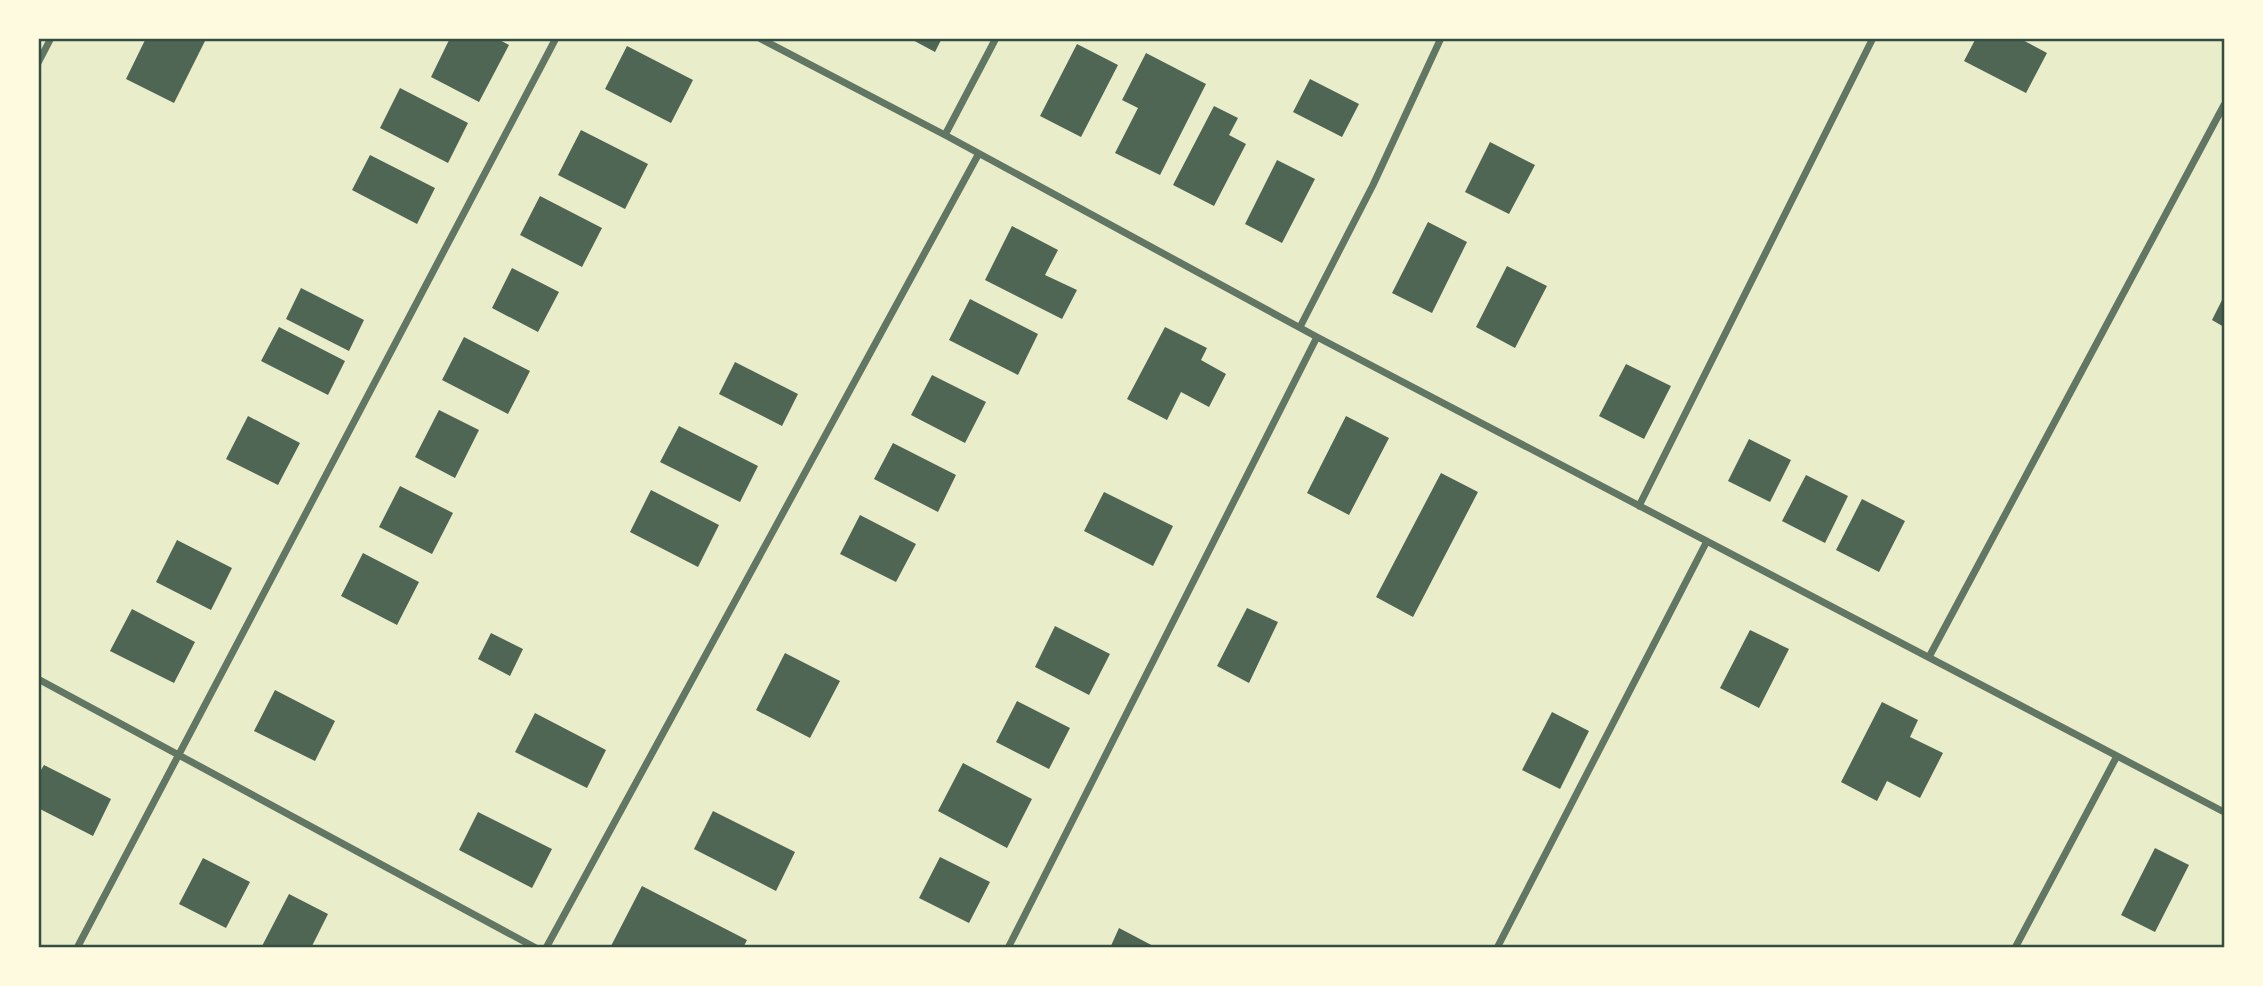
<svg xmlns="http://www.w3.org/2000/svg" width="2263" height="986" viewBox="0 0 2263 986" font-family="'Archivo Narrow',sans-serif">
  <style>
    .building { fill: #4f6655 }
    .lines { fill: none; stroke-linecap: round; stroke-linejoin: round }
    .minor { stroke: #617663; stroke-width: 7 }
    .neatline { fill: none; stroke: #344e41; stroke-width: 2.5 }
  </style>
  <rect width="100%" height="100%" fill="#e9edc9"/>
  <path class="building" d="M146 38H200L205 41 174 103 126 79Z
    M450 38H496L509 45 479 102 431 77Z
    M909 38H942L935 52Z
    M1976 38H2019L2047 53 2026 93 1964 61Z
    M1077 44 1118 65 1081 137 1040 116Z
    M627 46 693 80 671 123 605 89Z
    M1146 53 1206 84 1160 175 1115 153 1138 108 1122 100Z
    M1310 79 1359 104 1342 137 1293 112Z
    M400 88 468 123 448 163 380 128Z
    M1214 106 1238 118 1229 135 1246 144 1214 206 1173 185Z
    M581 130 648 164 625 209 558 175Z
    M1490 142 1535 165 1509 214 1465 192Z
    M370 155 435 188 417 224 352 190Z
    M1277 160 1315 179 1282 243 1245 224Z
    M540 196 602 228 582 267 520 235Z
    M1428 222 1467 242 1432 313 1392 293Z
    M1012 226 1058 250 1045 275 1077 290 1062 319 985 280Z
    M1507 266 1547 286 1515 348 1476 327Z
    M512 268 559 292 538 332 492 308Z
    M301 288 364 320 349 351 286 319Z
    M2224 296V327L2212 320Z
    M970 299 1038 334 1018 375 949 340Z
    M279 327 345 361 328 395 261 361Z
    M1165 327 1207 348 1201 360 1226 374 1209 407 1181 392 1167 420 1127 399Z
    M464 337 530 371 508 414 442 380Z
    M735 362 798 394 782 426 719 394Z
    M1626 364 1671 386 1644 439 1599 416Z
    M932 375 986 402 965 443 911 415Z
    M439 410 479 430 455 478 415 457Z
    M248 416 300 443 278 485 226 459Z
    M1346 416 1389 438 1349 515 1307 493Z
    M679 426 758 466 740 502 660 462Z
    M1749 439 1791 460 1770 502 1728 481Z
    M893 443 956 475 938 512 874 479Z
    M1441 473 1478 492 1413 617 1376 597Z
    M1806 475 1848 496 1825 543 1782 521Z
    M400 486 453 513 432 554 379 527Z
    M651 490 719 525 698 567 630 532Z
    M1104 492 1173 526 1153 566 1084 531Z
    M1862 499 1905 521 1879 572 1836 550Z
    M860 515 916 544 896 582 840 554Z
    M177 540 232 568 211 610 156 582Z
    M363 553 419 582 397 625 341 596Z
    M1247 608 1278 622 1249 683 1217 666Z
    M132 609 195 642 174 683 110 651Z
    M1055 626 1110 654 1089 695 1035 667Z
    M1750 630 1789 649 1759 708 1720 688Z
    M491 633 523 649 510 676 478 659Z
    M785 653 840 681 810 738 756 710Z
    M275 690 335 721 315 761 254 731Z
    M1017 701 1070 728 1049 769 996 742Z
    M1882 702 1918 720 1910 737 1943 753 1920 798 1887 781 1877 801 1841 782Z
    M1552 712 1589 731 1560 789 1522 770Z
    M535 713 606 750 587 788 515 752Z
    M963 763 1032 799 1007 848 938 811Z
    M44 765 111 799 93 836 38 808V775Z
    M713 811 795 852 776 891 694 849Z
    M478 812 552 849 532 888 459 850Z
    M2155 848 2189 865 2155 932 2121 915Z
    M940 857 990 882 969 923 919 898Z
    M203 858 250 882 226 928 179 904Z
    M642 886 747 940 743 948 611 946Z
    M289 894 328 914 311 948H261Z
    M1119 928 1157 948H1110Z"/>
  <g class="lines">
    <path class="minor" d="M759 38 945 135 1317 337 2224 812
      M38 63 51 38
      M945 135 996 38
      M1300 327 1373 185 1441 38
      M1639 506 1873 38
      M1929 657 2224 105
      M38 679 536 948
      M77 948 556 38
      M546 948 978 155
      M1008 948 1317 337
      M1497 948 1707 541
      M2015 948 2117 756"/>
  </g>
  <rect width="2263" height="986" fill="none" stroke="#fefae0" stroke-width="80"/>
  <rect x="40" y="40" width="2183" height="906" class="neatline"/>
</svg>
